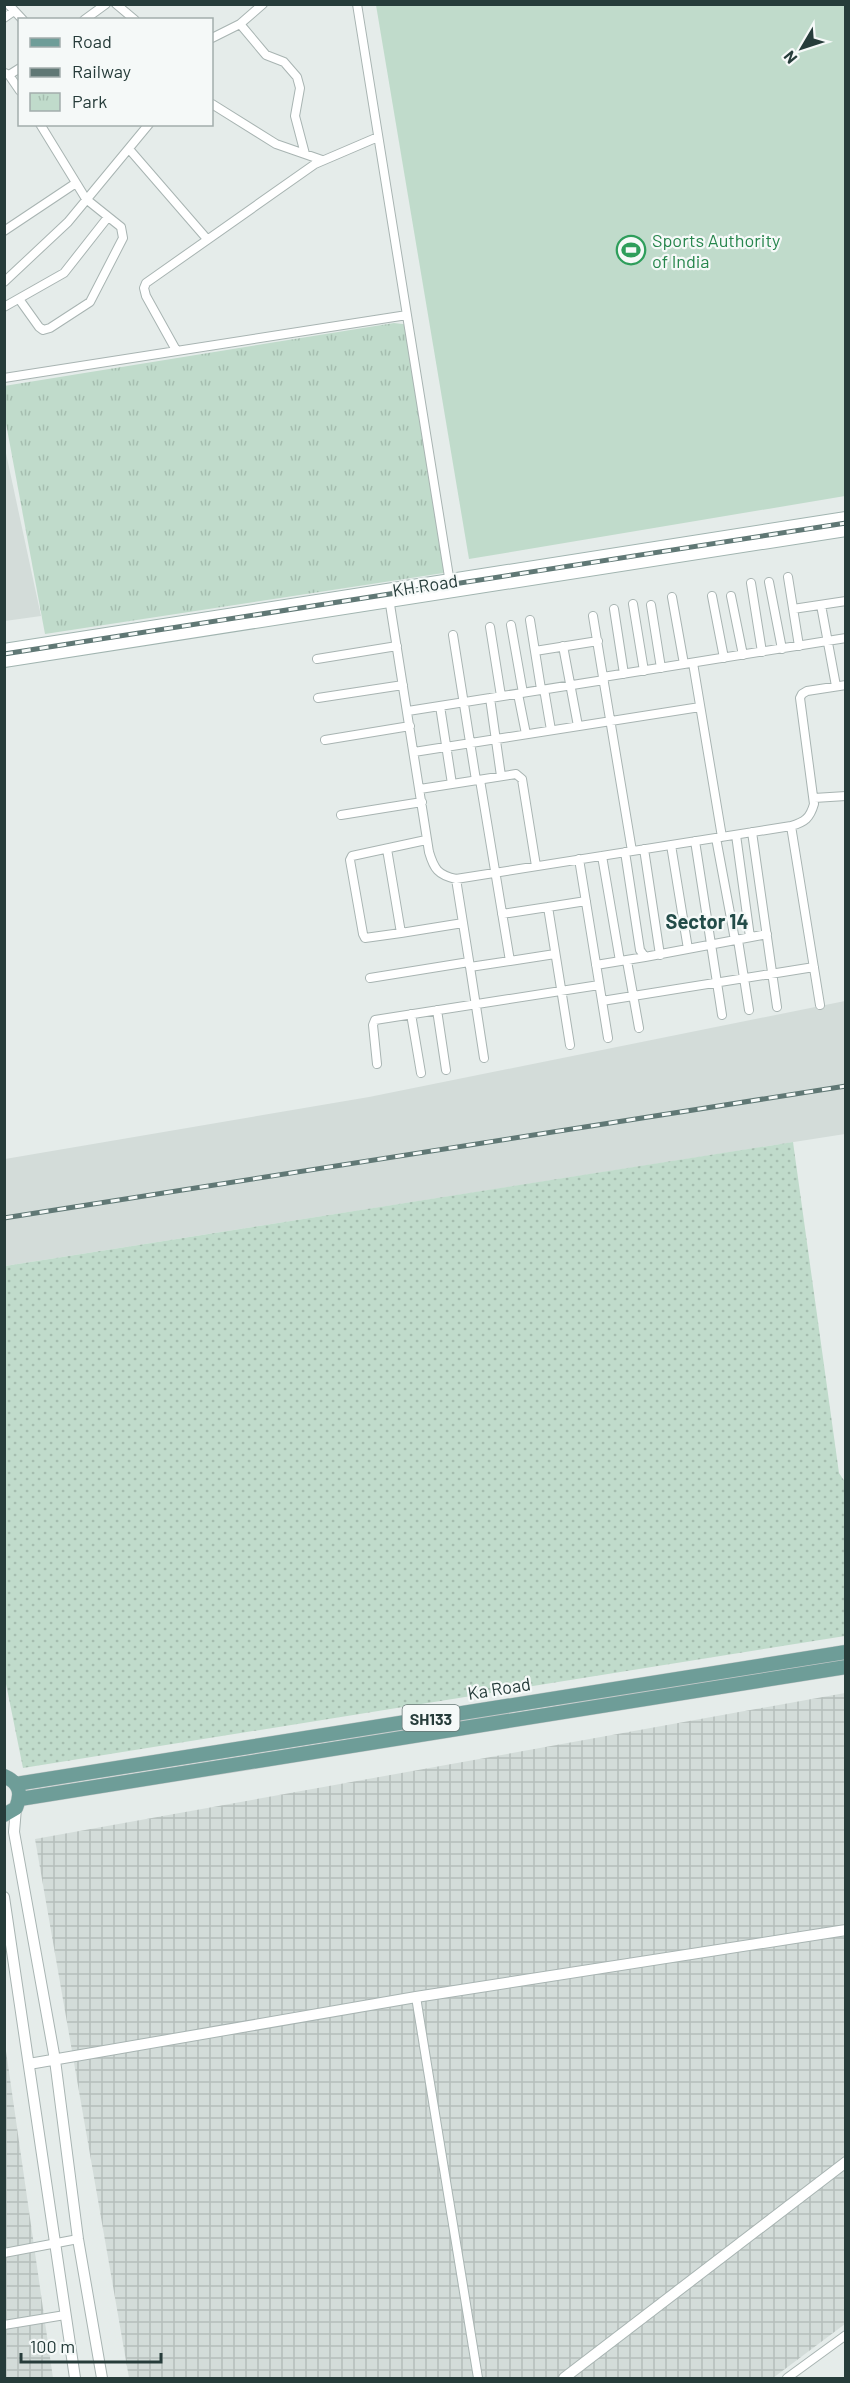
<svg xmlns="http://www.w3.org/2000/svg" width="850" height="2383" viewBox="0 0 850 2383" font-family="Barlow,sans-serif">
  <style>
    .built { fill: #d3dcd9 }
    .industrial { fill: url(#industrial-grid) }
    .grass { fill: url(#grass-dots) }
    .park { fill: url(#park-tufts) }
    .pitch { fill: #c0dbcb }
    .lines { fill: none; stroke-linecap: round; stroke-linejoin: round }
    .minor-casing { stroke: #a8b4b2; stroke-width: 10 }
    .tertiary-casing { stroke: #a8b4b2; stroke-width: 12 }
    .secondary-casing { stroke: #a1b4b0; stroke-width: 14 }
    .primary-casing { stroke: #c2c8c8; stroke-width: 15 }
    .minor { stroke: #fff; stroke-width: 8 }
    .tertiary { stroke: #fff; stroke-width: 10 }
    .secondary { stroke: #fff; stroke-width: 12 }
    .primary { stroke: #6e9d98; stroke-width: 14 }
    .rail-casing { stroke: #607875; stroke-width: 5 }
    .rail { stroke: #f5f9f8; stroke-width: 3; stroke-dasharray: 9; stroke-linecap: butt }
    .labels { text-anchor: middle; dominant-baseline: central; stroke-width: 4.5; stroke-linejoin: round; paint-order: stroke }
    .shield { fill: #f5f9f8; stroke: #647573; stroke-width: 1.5 }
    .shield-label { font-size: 16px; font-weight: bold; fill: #263c3a }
    .leisure-label { font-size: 18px; fill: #27864d; stroke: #f5f9f8; text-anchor: start }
    .street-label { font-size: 18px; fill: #263c3a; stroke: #f5f9f8 }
    .neighbourhood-label { font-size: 20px; font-weight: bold; fill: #234c49; stroke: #f5f9f8 }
  </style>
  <defs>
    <pattern id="industrial-grid" width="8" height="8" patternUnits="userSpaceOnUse" patternTransform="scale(1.5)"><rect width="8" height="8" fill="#d3dcd9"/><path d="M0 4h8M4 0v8" fill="none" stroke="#b5bebb"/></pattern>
    <pattern id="grass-dots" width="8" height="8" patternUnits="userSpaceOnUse" patternTransform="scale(1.5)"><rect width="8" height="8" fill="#c0dbcb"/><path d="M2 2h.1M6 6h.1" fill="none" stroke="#a5bdaf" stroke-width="1.8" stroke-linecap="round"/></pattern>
    <pattern id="park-tufts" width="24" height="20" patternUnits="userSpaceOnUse" patternTransform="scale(1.5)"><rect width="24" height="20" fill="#c0dbcb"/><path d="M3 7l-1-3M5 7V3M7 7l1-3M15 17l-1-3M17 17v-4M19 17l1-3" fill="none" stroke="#a5bdaf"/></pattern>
  </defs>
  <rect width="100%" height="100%" fill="#e5ecea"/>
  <path class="built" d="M4 444 41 616 5 621H4Z
    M845 1001V1134L5 1266V1159L369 1097Z"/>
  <path class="industrial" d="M845 1693V2324L773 2378H129L35 1839Z
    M5 2044 53 2378H5Z"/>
  <path class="grass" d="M793 1142 839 1473 845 1482V1636L23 1768 4 1674 5 1266Z"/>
  <path class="park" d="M394 323 411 325 450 572 45 634 5 418 4 386Z"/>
  <path class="pitch" d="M376 5H845V496L469 559Z"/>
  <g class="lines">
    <g class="minor-casing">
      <path id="minor" d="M8 4 23 20
        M116 4 135 20
        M357 4 450 583
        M4 18 14 11
        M84 20 106 4
        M240 24 266 55 284 62 297 77 300 88 295 116 305 154
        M212 38 240 24 263 4
        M5 73 9 75 20 68
        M9 75 20 91
        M212 104 276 144 322 160
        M129 149 207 239
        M4 231 76 183
        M4 282 68 222 149 124
        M19 299 39 327 43 330 50 328 90 302 123 238 121 227 86 199 40 124
        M4 307 64 273 108 217
        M176 350 146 296 144 288 146 283 315 164 378 137
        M4 378 407 315
        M788 577 799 646
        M769 582 782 649
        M751 583 762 652
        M712 596 724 658
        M731 596 743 655
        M672 597 684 664
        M389 598 429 852C434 869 438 875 456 879L791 826C805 822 810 818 814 804L800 698 802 694 807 691 846 685
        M633 604 644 671
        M651 605 661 668
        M821 605 836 686
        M614 609 624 674
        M793 609 846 601
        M593 616 603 677 846 638
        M530 620 541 689
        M511 625 523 693
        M490 627 501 696
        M453 635 476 780
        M563 646 578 726
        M535 651 598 641
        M317 659 397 646
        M693 663 722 837
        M603 677 632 851
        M544 689 551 730
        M518 694 526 734
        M318 698 403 685
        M490 698 501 776
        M440 706 452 784
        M408 711 604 680
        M325 740 410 726
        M414 752 700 707
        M420 789 516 774 522 779 536 866
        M814 798 846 796
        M341 815 422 802
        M791 826 820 1005
        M752 832 777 1007
        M736 835 750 937
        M716 838 735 940
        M695 841 722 1015
        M671 845 688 949
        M387 849 401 933 365 938 363 934 350 860 352 856 426 840
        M644 849 660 955
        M625 852 640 950 645 957 767 934
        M602 856 620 961
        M579 859 602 1001 814 967
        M502 914 548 907
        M463 923 470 967 510 961 480 780
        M401 933 463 923 456 879
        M738 940 749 1010
        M510 961 555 954
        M627 961 639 1028
        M596 965 645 957
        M470 967 484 1058
        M370 978 469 962
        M602 1001 608 1038
        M437 1010 446 1070
        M411 1014 421 1073
        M570 1045 548 907 586 901
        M377 1064 373 1025 375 1020 599 985
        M416 1997 478 2378
        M4 2253 78 2239
        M4 2325 65 2315
        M787 2378 846 2335"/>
    </g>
    <g class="tertiary-casing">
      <path id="tertiary" d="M16 1808 14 1832 55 2060 78 2239 102 2378
        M4 1897 75 2378
        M29 2064 416 1997 846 1930
        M564 2378 846 2162"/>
    </g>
    <g class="secondary-casing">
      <path id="secondary" d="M4 650 846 518
        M4 661 846 530"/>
    </g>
    <g class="primary-casing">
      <path id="primary" d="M4 1776C20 1783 22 1793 16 1808L4 1815
        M16 1784 846 1652
        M20 1799 846 1667"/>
    </g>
    <use href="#minor" class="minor"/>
    <use href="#tertiary" class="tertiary"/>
    <use href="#secondary" class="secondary"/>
    <use href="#primary" class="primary"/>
    <g class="rail-casing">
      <path id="rail" d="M4 654 846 523
        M4 1218 846 1086"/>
    </g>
    <use href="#rail" class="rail"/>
  </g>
  <defs>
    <g id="stadium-ring" transform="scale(1.5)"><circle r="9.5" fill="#f5f9f8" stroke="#2e9e5b" stroke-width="1.5"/><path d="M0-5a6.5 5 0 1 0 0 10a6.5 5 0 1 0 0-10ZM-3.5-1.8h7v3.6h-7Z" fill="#2e9e5b"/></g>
  </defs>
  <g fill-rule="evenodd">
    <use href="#stadium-ring" x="631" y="250"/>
  </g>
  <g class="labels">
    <rect class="shield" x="402.5" y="1705" width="57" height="26" rx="4.5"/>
    <g class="shield-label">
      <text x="431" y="1718">SH133</text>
    </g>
    <g class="leisure-label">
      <text x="652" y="240">Sports Authority<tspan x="652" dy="21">of India</tspan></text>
    </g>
    <g class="street-label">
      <text transform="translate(425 585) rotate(-9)">KH Road</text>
      <text transform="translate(499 1688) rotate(-9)">Ka Road</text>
    </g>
    <g class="neighbourhood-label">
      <text x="707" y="921">Sector 14</text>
    </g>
  </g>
  <rect width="850" height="2383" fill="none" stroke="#263c3a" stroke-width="12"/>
  <rect x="18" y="18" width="195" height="108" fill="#f5f9f8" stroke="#a2adac" stroke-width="1.5"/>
  <rect x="30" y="38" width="30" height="9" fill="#6e9d98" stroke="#a2adac" stroke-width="1.5"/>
  <text x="72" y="48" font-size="18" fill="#263c3a">Road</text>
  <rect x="30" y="68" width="30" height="9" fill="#607875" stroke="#a2adac" stroke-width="1.5"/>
  <text x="72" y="78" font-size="18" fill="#263c3a">Railway</text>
  <rect x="30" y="93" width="30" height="18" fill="url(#park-tufts)" stroke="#a2adac" stroke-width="1.5"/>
  <text x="72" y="108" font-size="18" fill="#263c3a">Park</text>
  <g transform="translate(802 48) rotate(231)" stroke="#f5f9f8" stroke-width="4.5" paint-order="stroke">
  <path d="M0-4.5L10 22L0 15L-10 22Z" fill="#263c3a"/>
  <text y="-9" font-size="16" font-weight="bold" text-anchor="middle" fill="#263c3a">N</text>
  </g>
  <path d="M21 2353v9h140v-9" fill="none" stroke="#263c3a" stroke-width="3"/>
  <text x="30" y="2353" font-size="18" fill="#263c3a" stroke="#f5f9f8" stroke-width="4.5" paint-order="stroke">100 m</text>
</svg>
